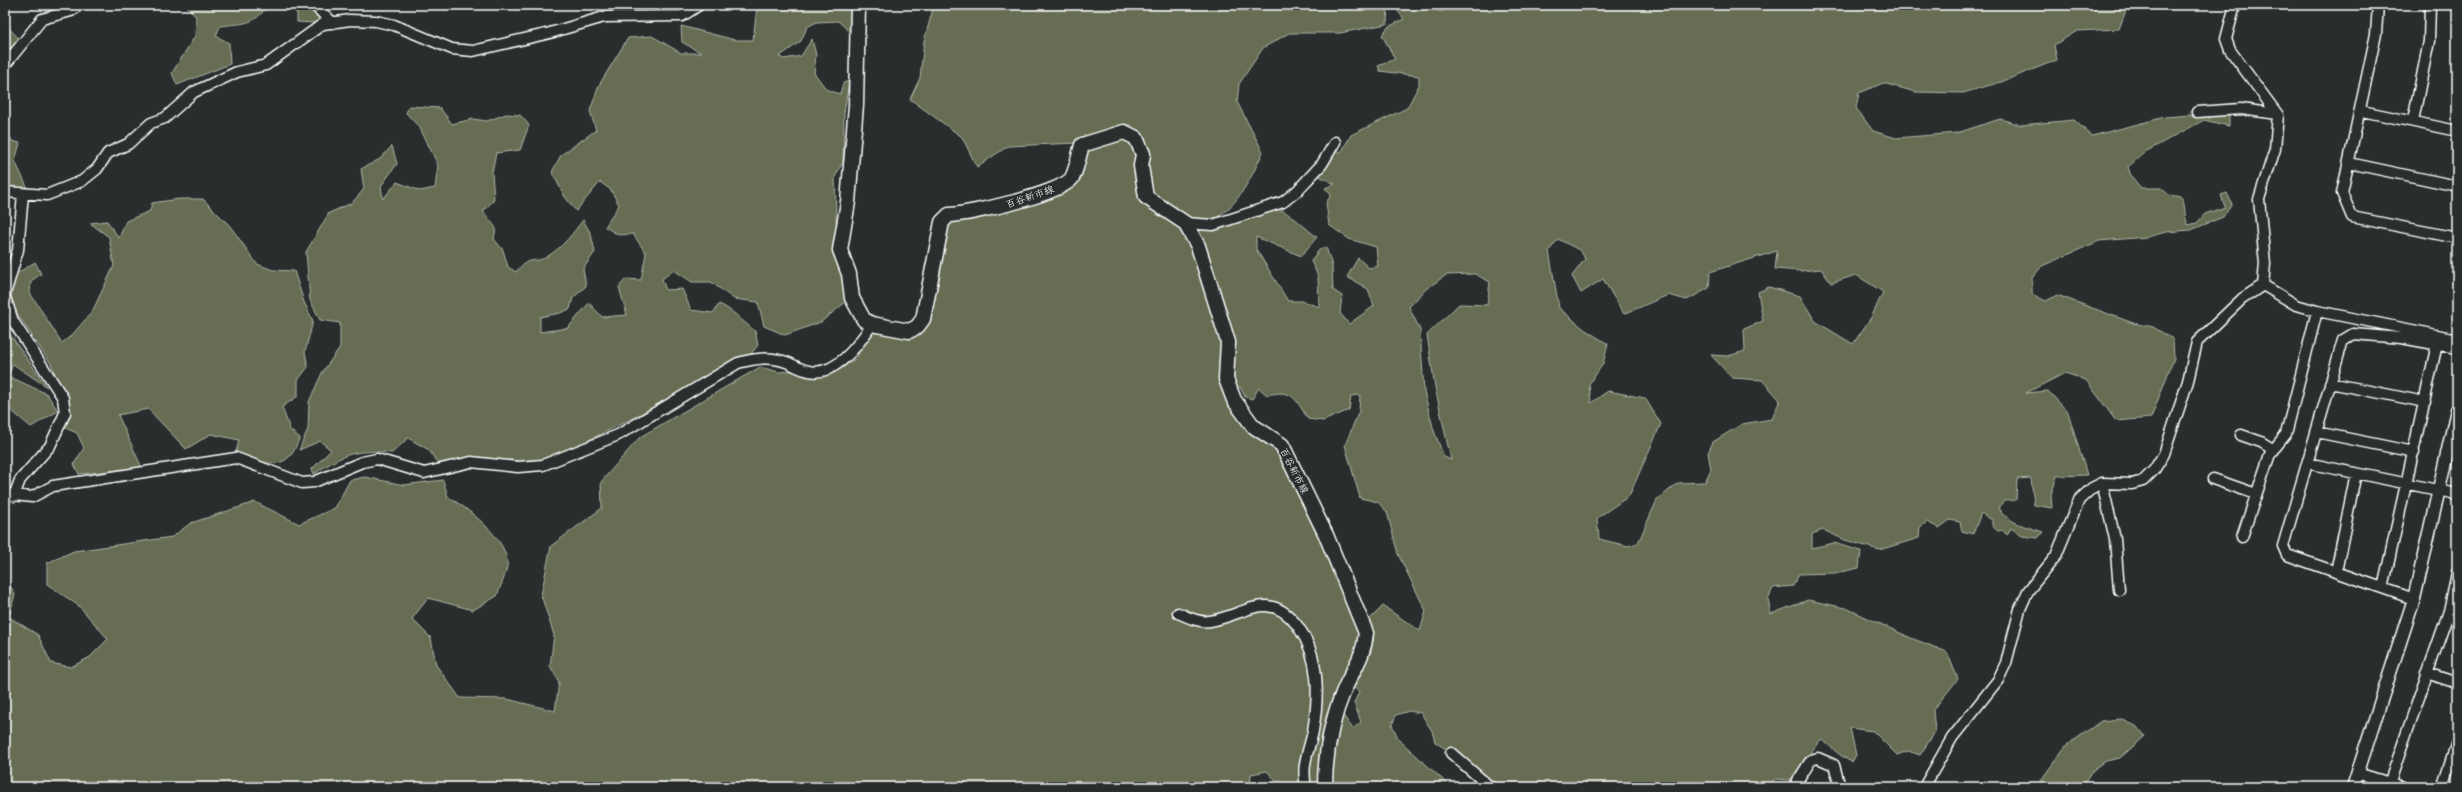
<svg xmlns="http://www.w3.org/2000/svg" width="2462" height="792" viewBox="0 0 2462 792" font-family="Kalam,'Klee One',sans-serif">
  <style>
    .green { fill: #666d53; stroke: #b2b6a9; fill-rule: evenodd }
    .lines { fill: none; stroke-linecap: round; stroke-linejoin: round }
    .minor-casing { stroke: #fff; stroke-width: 13 }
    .tertiary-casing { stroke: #fff; stroke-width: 15 }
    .secondary-casing { stroke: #fff; stroke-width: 17 }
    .minor { stroke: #2a2d2e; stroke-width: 10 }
    .tertiary { stroke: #2a2d2e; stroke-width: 12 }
    .secondary { stroke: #2a2d2e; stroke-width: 14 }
    .labels { text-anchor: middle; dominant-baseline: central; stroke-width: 3.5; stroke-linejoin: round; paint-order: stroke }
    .street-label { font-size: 10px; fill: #fff; stroke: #2a2d2e }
  </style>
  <rect width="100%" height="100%" fill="#2a2d2e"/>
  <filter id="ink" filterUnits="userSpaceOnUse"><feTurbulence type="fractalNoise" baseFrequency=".025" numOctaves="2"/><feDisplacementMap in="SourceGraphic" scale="8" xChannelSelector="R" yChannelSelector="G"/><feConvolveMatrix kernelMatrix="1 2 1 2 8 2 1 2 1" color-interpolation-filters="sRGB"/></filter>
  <g filter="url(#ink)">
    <path class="green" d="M186 5H268C254 26 243 23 220 26L216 36 229 43 230 64 177 85 172 73 195 36 196 17Z
      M285 5H307L320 20 314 23 297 22V13Z
      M604 5H697L687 12 609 15Z
      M744 5H851L850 32 838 21 817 22 807 27 801 41 779 57 784 59 801 56 812 39 816 55 814 73 827 90 840 94 843 83 849 81 844 113 843 162 835 177 837 250 847 278V301L821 322 785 335 764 326 758 302 734 299 711 282H692L674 270 662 279 666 290 682 289 691 310 713 313 719 304C733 310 742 321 755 331L758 345 751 354 631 419 555 457 529 464 469 460 438 464 429 450 408 438 392 453C355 449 345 453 314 474L312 469 331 450 320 441 299 450 308 429 309 402 322 373 340 347V323L320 320 310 300 306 252 329 213 352 203 364 189 361 169 380 159 392 146 397 164 381 186 383 199 397 182 420 191 435 188 438 165 420 128 406 113 409 106 440 108 452 124 473 119 487 121 506 114 520 115 529 125 520 150 496 153 492 172 494 200 483 211 496 228 494 239 503 250 508 267 516 272C530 254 535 265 548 256 563 247 573 233 583 220L591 234 595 252 583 269 586 286 573 298 570 309 560 313 540 317V332L568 328 589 303 602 317 627 315 619 287 626 279 641 280 646 253 633 234 619 235 605 227 619 205 611 190 600 182 576 211 565 197 552 172 561 155 596 130 590 111 599 85 628 38 652 36 681 53H701L682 42 681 26 735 40H753L757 7Z
      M934 5H1388L1387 24 1340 33H1289L1263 48 1239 84 1237 102 1263 152C1251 178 1228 231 1190 220 1179 217 1161 202 1150 196L1144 145 1131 125 1078 143 1008 146 977 167 962 137 910 99 920 78 924 41Z
      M1393 5H1429L1440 12 1459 5H2128L2119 29 2077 31 2054 45 2057 60 2001 82 1963 93 1916 92 1883 83 1859 93 1856 108 1873 131 1896 138 1957 133 2000 119 2021 125 2074 120 2092 136 2165 117 2229 112V126L2204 120 2145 152 2128 167 2131 176 2141 188H2161L2169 195 2181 197C2187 207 2183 214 2188 225L2197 223 2205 214 2225 207 2221 195 2227 193 2232 204 2223 217 2191 230 2166 232 2147 237 2099 241 2042 266 2032 278V294L2046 301 2057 295 2133 323 2153 327 2173 339 2174 358 2151 418 2116 421 2086 380 2065 373 2026 393 2048 391 2068 412 2087 475 2057 476 2051 495 2052 508 2034 505 2031 478 2017 479 2016 500 2004 501 1999 507C2005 523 2029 527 2043 532L2038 538 2022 536 2011 528 2007 535 2002 530 1998 531 1992 526V520L1981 513 1973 534 1962 531 1960 522 1950 520 1939 528 1927 522 1920 527 1919 538 1879 550 1845 540 1823 530 1812 534V548L1834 543 1861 551 1859 568 1836 573 1799 574 1793 586 1773 588 1768 599 1771 614 1808 600 1846 608 1911 638 1947 652 1958 679 1933 710 1935 732 1920 755 1908 751 1897 755 1873 731 1850 728 1856 755 1852 762C1840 757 1832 747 1821 739L1790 780 1775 779 1769 787H1495L1474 767 1435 742 1432 731 1421 713 1409 711 1396 715 1392 725 1399 740 1451 787H1281L1267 771 1251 774 1250 787H5V577L15 594 9 617 38 635 51 663 71 667 90 657 108 639 79 606 47 584V563L74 551 172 537 191 523 255 502 299 524 335 508 350 480 365 477 404 485 443 480 448 497C468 508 504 537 507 560 509 570 500 586 497 596L473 610 428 598 412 619 431 638 436 665 460 698 507 699 555 711 559 682 550 666 554 635 541 595 551 546 602 508 601 482 640 437 760 367 779 372 844 366 857 358 866 329 875 333 912 337 927 324 938 279 949 217 991 215 1059 190 1076 179 1086 146 1122 135 1135 143 1140 201 1182 229 1193 243 1220 316 1224 339 1221 373 1226 396 1253 431 1279 447 1310 507 1307 513 1322 531 1346 596C1345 612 1353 616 1361 628L1359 649 1330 707 1332 721 1342 714 1353 729 1361 722 1354 703 1359 692 1350 684 1369 652 1368 621 1383 606 1420 631 1426 611 1398 554 1387 512 1378 502 1360 498 1345 445 1359 411 1360 395 1351 396 1349 410 1323 421 1308 419C1295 398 1293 389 1267 395L1259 388 1252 399 1245 397 1240 387 1232 389 1227 317 1200 246 1188 228C1200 231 1215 231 1227 225 1246 215 1259 200 1283 211 1295 217 1306 229 1317 237L1301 256 1256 237V249L1288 301H1302L1319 307 1318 276 1311 261 1320 249 1326 247 1332 266 1333 290 1342 296 1340 313 1349 324 1374 306 1368 289 1347 277 1358 258 1369 268 1378 266 1376 247 1349 239 1329 225 1326 203 1331 195 1325 188 1335 184 1319 176 1321 157 1342 151 1351 135 1407 108 1419 85V76L1380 71 1378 66 1395 59 1382 35 1388 27 1404 19ZM1558 239 1581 251 1585 259 1572 276 1581 293 1603 279 1624 314 1668 295 1687 300 1709 288 1710 272 1777 251 1775 269 1800 271 1821 269 1831 283 1856 275 1883 292 1872 316 1853 344 1815 321 1800 296 1769 287 1758 292 1763 321 1744 329 1745 351 1728 356 1711 355 1732 378 1762 380 1780 400 1772 419 1742 424 1713 442 1708 453 1711 469 1705 482 1678 483 1657 500 1638 543 1628 546 1599 539 1597 518 1629 496 1661 424 1645 398 1608 391 1591 403 1589 384 1603 364 1608 344 1584 329 1559 308 1549 251ZM1475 274 1490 282 1487 305 1459 304 1427 335 1435 387 1451 460 1444 457 1434 431 1424 392 1420 330 1409 307 1426 289 1446 275Z
      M8 27 21 41 10 52H5V28Z
      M5 126 12 141 20 143 15 161 27 187 20 191 5 189Z
      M179 199H203L230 226 257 264 273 270 294 271 304 302 313 321 305 352 308 367 298 380V396L282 407 290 430 300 438C297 443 294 453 289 457 275 471 251 458 236 452L239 440 211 434 186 449 148 409 118 415 142 468 79 474 74 464 84 448 77 433 65 428 68 406 51 364 12 306 10 291 16 274 35 262 41 274 31 281 30 293 62 343 72 335 92 312 114 266 109 237 90 223 107 221 119 238 126 221 150 211 152 203Z
      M5 327 47 387 13 364 8 376 47 394 58 411 31 427 7 407 5 409Z
      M2121 719 2138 727 2145 736 2120 758 2106 761 2093 770 2082 787H2036L2065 747 2101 721Z"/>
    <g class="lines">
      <g class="minor-casing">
        <path id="minor" d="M314 5 333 23
          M2378 5 2376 34 2342 193 2352 217 2457 238
          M5 65 42 19 71 11 79 5
          M2362 111 2457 131
          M2197 112 2241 109 2277 114
          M2413 121 2429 41 2430 5
          M2349 163 2457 186
          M5 192 47 195 82 181 97 169 108 153 128 144 151 123 165 118 194 92 237 72 266 65 323 24 350 20 376 21 394 25 452 49 473 51 550 33 604 17 682 16 699 5
          M1185 223 1213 225 1283 202 1297 191 1322 164 1335 142
          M2263 285 2296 305 2317 311 2457 339
          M5 294 18 250 23 194
          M5 297 13 321 63 398 65 413 50 446 20 480 14 496
          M2330 383 2425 402
          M2316 432 2414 452
          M2241 435 2261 442 2274 450
          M2307 463 2457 494
          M2213 479 2256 494
          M2102 483 2115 539 2119 590
          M5 494 32 497 53 486 236 458 302 483 314 482 362 462 377 459 424 473 471 462 518 467 543 465 618 435 738 363C757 358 771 356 789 363 795 366 802 370 809 371 836 377 860 343 872 324
          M2242 537 2270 454 2286 434 2317 311
          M2336 572 2356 473
          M2383 588 2437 344
          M2414 599 2287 555 2283 546 2343 340 2353 334 2401 338 2457 348
          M1178 613C1188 617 1199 623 1210 621 1246 615 1270 587 1299 628 1320 658 1319 696 1313 731 1309 752 1301 763 1306 787
          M2427 673 2457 683
          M1451 753 1490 787
          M2357 773 2403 787
          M1794 787 1811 760 1818 758 1834 765 1840 787
          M1924 787 1952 738 1998 680 2006 663 2020 609 2028 591 2056 556 2079 500 2092 488 2102 483 2132 484 2143 481 2154 470 2164 454 2188 381 2197 342 2242 299 2263 285 2265 264 2259 199 2275 149 2278 115 2230 50 2226 39 2235 5
          M2388 787 2449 611 2457 573
          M2442 787 2457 742"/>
      </g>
      <g class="tertiary-casing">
        <path id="tertiary" d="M2353 787 2414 599 2457 410"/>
      </g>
      <g class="secondary-casing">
        <path id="secondary" d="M858 5 856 105 848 202 840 250 849 274 852 298 864 320 872 324 909 331 917 327 923 319 942 222 949 215C970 214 1061 194 1072 178 1077 168 1079 155 1082 145L1124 132 1136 138 1143 154 1141 166 1146 197 1185 223 1198 246 1228 342 1226 379 1234 400 1253 426 1282 445 1326 535 1366 633C1364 657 1353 669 1344 690 1331 721 1325 754 1325 787"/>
      </g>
      <use href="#minor" class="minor"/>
      <use href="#tertiary" class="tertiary"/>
      <use href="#secondary" class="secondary"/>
    </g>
  </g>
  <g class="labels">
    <g class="street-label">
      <text transform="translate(1030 197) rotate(-19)">百谷新市線</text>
      <text transform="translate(1294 471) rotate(63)">百谷新市線</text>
    </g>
  </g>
  <rect width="2462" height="792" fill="none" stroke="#2a2d2e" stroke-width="20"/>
  <rect x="10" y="10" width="2442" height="772" fill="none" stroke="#fff" stroke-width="1.5" filter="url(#ink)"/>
</svg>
